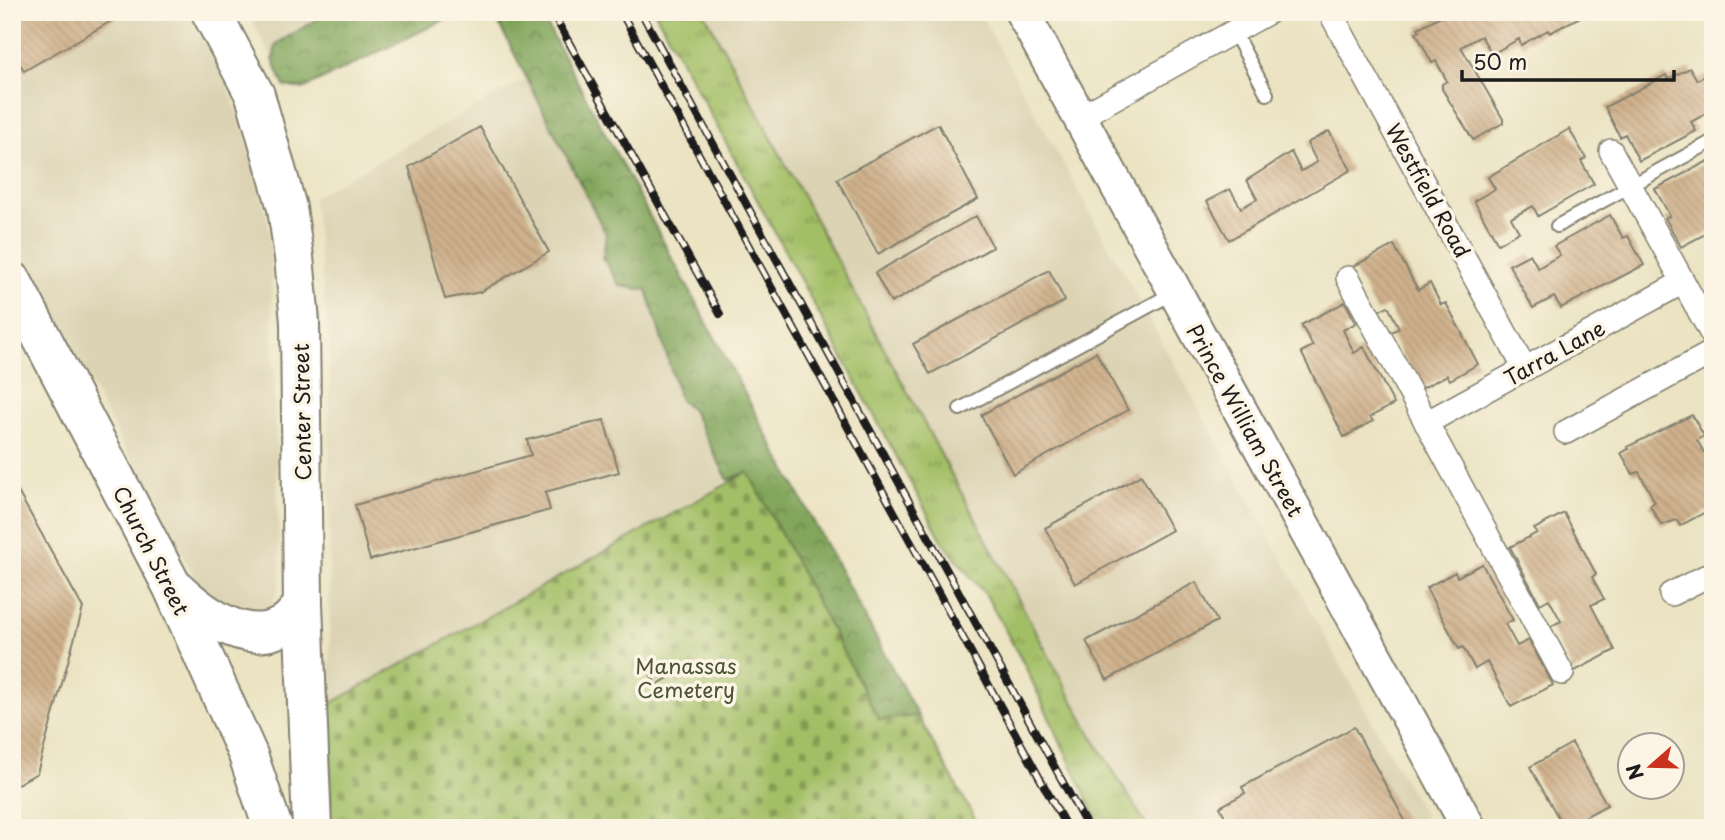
<svg xmlns="http://www.w3.org/2000/svg" width="1725" height="840" viewBox="0 0 1725 840" font-family="'Playpen Sans',sans-serif">
  <style>
    .built { fill: #dcd3b4 }
    .grass { fill: url(#grass-tufts); stroke: #606e41; stroke-width: 2 }
    .forest { fill: url(#forest-crowns); stroke: #4f613c; stroke-width: 2 }
    .cemetery { fill: url(#cemetery-stones); stroke: #606e41; stroke-width: 2 }
    .building { fill: url(#building-back-hatch) }
    .lines { fill: none; stroke-linecap: round; stroke-linejoin: round }
    .lane-casing { stroke: #84806f; stroke-width: 16 }
    .street-casing { stroke: #84806f; stroke-width: 26 }
    .secondary-casing { stroke: #84806f; stroke-width: 37 }
    .highway-casing { stroke: #84806f; stroke-width: 42 }
    .lane { stroke: #fff; stroke-width: 12 }
    .street { stroke: #fff; stroke-width: 23 }
    .secondary { stroke: #fff; stroke-width: 33 }
    .highway { stroke: #fff; stroke-width: 38 }
    .rail-casing { stroke: #1c1c1c; stroke-width: 8 }
    .rail { stroke: #fcf5e5; stroke-width: 5; stroke-dasharray: 16; stroke-linecap: butt }
    .labels { text-anchor: middle; dominant-baseline: central; stroke-width: 7; stroke-linejoin: round; paint-order: stroke }
    .street-label { font-size: 21px; fill: #1c1c1c; stroke: #fcf5e5 }
    .park-label { font-size: 21px; fill: #4b5536; stroke: #fcf5e5 }
  </style>
  <defs>
    <pattern id="grass-tufts" width="24" height="20" patternUnits="userSpaceOnUse" patternTransform="scale(1.75)"><rect width="24" height="20" fill="#a3bf66"/><path d="M3 7l-1-3M5 7V3M7 7l1-3M15 17l-1-3M17 17v-4M19 17l1-3" fill="none" stroke="#849a53"/></pattern>
    <pattern id="forest-crowns" width="20" height="18" patternUnits="userSpaceOnUse" patternTransform="scale(1.75)"><rect width="20" height="18" fill="#82a65b"/><path d="M2 6a3 3 0 1 1 6 0M12 15a3 3 0 1 1 6 0" fill="none" stroke="#6a864a"/></pattern>
    <pattern id="cemetery-stones" width="16" height="16" patternUnits="userSpaceOnUse" patternTransform="scale(1.75)"><rect width="16" height="16" fill="#a3bf66"/><path d="M2 7V4a2 2 0 0 1 4 0v3zM10 15v-3a2 2 0 0 1 4 0v3z" fill="#849a53"/></pattern>
    <pattern id="building-back-hatch" width="6" height="6" patternUnits="userSpaceOnUse" patternTransform="scale(1.75)"><rect width="6" height="6" fill="#cfb18c"/><path d="M-1 5l2 2M0 0l6 6M5-1l2 2" fill="none" stroke="#b19878"/></pattern>
  </defs>
  <rect width="100%" height="100%" fill="#fcf5e5"/>
  <filter id="ink" filterUnits="userSpaceOnUse"><feTurbulence type="fractalNoise" baseFrequency=".0143" numOctaves="2"/><feDisplacementMap in="SourceGraphic" scale="14" xChannelSelector="R" yChannelSelector="G"/><feConvolveMatrix kernelMatrix="1 2 1 2 8 2 1 2 1" color-interpolation-filters="sRGB"/></filter>
  <filter id="wash" filterUnits="userSpaceOnUse"><feTurbulence type="fractalNoise" baseFrequency=".00686" numOctaves="4" result="noise"/><feDisplacementMap in="SourceGraphic" scale="28" xChannelSelector="R" yChannelSelector="G"/><feGaussianBlur stdDeviation="1.57" result="paint"/><feColorMatrix in="noise" values="0 0 0 0 0 0 0 0 0 0 0 0 0 0 0 0 0 1.4 0 .05"/><feComposite in="paint" operator="in"/></filter>
  <g filter="url(#wash)">
    <rect width="100%" height="100%" fill="#ebe3c2"/>
    <path class="built" d="M12 12H192L222 70 249 143 270 233 280 585 272 604 260 619 207 600 12 239Z
      M247 12H329L276 44 273 60Z
      M704 12H979L1431 828H1148L1089 731Z
      M528 78 606 234 604 258 647 290 680 400 691 410 728 480 330 704 329 343 313 197Z"/>
    <path class="grass" d="M655 12H704L1089 731 1148 828H1101L1026 668 986 595 944 544Z"/>
    <path class="forest" d="M329 12H460L303 89 284 86 273 60 276 44Z
      M493 12H540L918 716 879 720 748 472 728 480 692 410 680 400 647 290 620 286 603 258 606 234Z"/>
    <path class="cemetery" d="M748 472 879 720 918 716 980 828H331L330 704Z"/>
    <g id="blocks">
      <path class="building" d="M12 12H127L24 71 12 50Z
        M1448 12H1578L1580 17 1550 33 1548 30 1521 45 1519 39 1492 54 1481 36 1461 47 1503 119V123L1473 140 1442 89V84L1447 81 1436 61 1432 63 1416 33 1420 31 1418 28Z
        M1690 68 1697 80 1713 72V110L1691 122 1696 131 1639 161 1625 134 1620 137 1605 107 1666 75 1668 79Z
        M938 124 978 199 878 254 837 179Z
        M480 127 549 252 480 292 445 299 409 167Z
        M1569 129 1586 158 1581 161 1594 184 1538 216 1533 206 1511 218 1519 232 1498 244 1474 201 1495 189 1488 177Z
        M1329 131 1351 170 1229 240 1207 201 1230 189 1241 208 1257 199 1247 180 1291 152 1301 171 1317 162 1307 143Z
        M1712 159 1713 230 1681 247 1665 218 1670 216 1655 189Z
        M1610 215 1623 238 1628 236 1644 265 1561 308 1554 297 1533 308 1509 265 1530 254 1538 268 1560 255 1554 246Z
        M976 216 993 247 891 303 875 273Z
        M1394 245 1418 290 1430 283 1441 305 1446 303 1478 364 1450 380 1447 375 1421 389 1390 333 1399 328 1388 306 1376 312 1352 267Z
        M1049 270 1065 301 930 374 913 344Z
        M1345 302 1356 323 1343 330 1354 353 1364 347 1394 404 1370 417 1373 421 1344 437 1301 352 1313 346 1301 325Z
        M1096 352 1128 410 1013 474 981 415Z
        M1692 415 1704 436 1697 440 1713 468V508L1680 526 1677 520 1661 525 1650 505 1655 502 1639 472 1633 474 1621 453 1629 449 1627 447Z
        M604 420 619 472 545 492 550 510 370 560 355 505 531 455 527 440Z
        M1141 475 1172 530 1075 584 1045 528Z
        M12 481 83 608 37 773 12 787Z
        M1564 513 1596 574 1592 577 1604 599 1591 605 1615 650 1573 672 1550 627 1561 621 1549 599 1540 604 1510 547 1537 533 1534 529Z
        M1482 564 1513 620 1505 624 1517 646 1529 640 1553 685 1511 707 1487 662 1475 669 1463 647 1459 649 1426 588 1455 572 1457 577Z
        M1196 582 1217 621 1107 680 1086 641Z
        M660 663 668 678 656 685 648 670Z
        M1354 727 1409 828H1231L1220 807 1245 793 1242 787Z
        M1572 743 1607 805 1564 828 1530 767Z"/>
    </g>
  </g>
  <g filter="url(#ink)">
    <use href="#blocks" fill-opacity="0" stroke="#84806f" stroke-width="2"/>
    <g class="lines">
      <g class="lane-casing">
        <path id="lane" d="M1234 32 1267 94
          M1557 226 1713 141
          M960 409 1175 292"/>
      </g>
      <g class="street-casing">
        <path id="street" d="M1330 12 1525 369
          M1080 117 1269 12
          M1611 151 1713 336
          M1348 278 1562 673
          M1426 423 1683 282
          M1566 432 1713 352
          M1671 594 1713 573"/>
      </g>
      <g class="secondary-casing">
        <path id="secondary" d="M1022 12 1469 828"/>
      </g>
      <g class="highway-casing">
        <path id="highway" d="M211 12 255 95 287 208 294 257 300 322 303 604 312 828
          M12 281 172 586 248 755 273 828
          M177 590C211 622 268 660 303 604"/>
      </g>
      <use href="#lane" class="lane"/>
      <use href="#street" class="street"/>
      <use href="#secondary" class="secondary"/>
      <use href="#highway" class="highway"/>
      <g class="rail-casing">
        <path id="rail" d="M552 12 720 314
          M621 12 1067 828
          M641 12 1088 828"/>
      </g>
      <use href="#rail" class="rail"/>
    </g>
  </g>
  <g class="labels">
    <g class="street-label">
      <text transform="translate(1429 190) rotate(61)">Westfield Road</text>
      <text transform="translate(1554 352) rotate(-29)">Tarra Lane</text>
      <text transform="translate(301 412) rotate(-91)">Center Street</text>
      <text transform="translate(1246 420) rotate(61)">Prince William Street</text>
      <text transform="translate(152 550) rotate(63)">Church Street</text>
    </g>
    <g class="park-label">
      <text x="686" y="665">Manassas<tspan x="686" dy="24">Cemetery</tspan></text>
    </g>
  </g>
  <rect width="1725" height="840" fill="none" stroke="#fcf5e5" stroke-width="42"/>
  <g transform="translate(1651 766) rotate(250)"><circle r="33" fill="#fcf5e5" stroke="#a29e95" stroke-width="2"/>
  <path d="M0-5L12 26L0 18L-12 26Z" fill="#c8321e"/>
  <text y="-10" font-size="19" font-weight="bold" text-anchor="middle" fill="#1c1c1c">N</text>
  </g>
  <path d="M1462 70v10h212v-10" fill="none" stroke="#1c1c1c" stroke-width="3.5"/>
  <text x="1473" y="70" font-size="21" fill="#1c1c1c" stroke="#fcf5e5" stroke-width="5" paint-order="stroke">50 m</text>
</svg>
